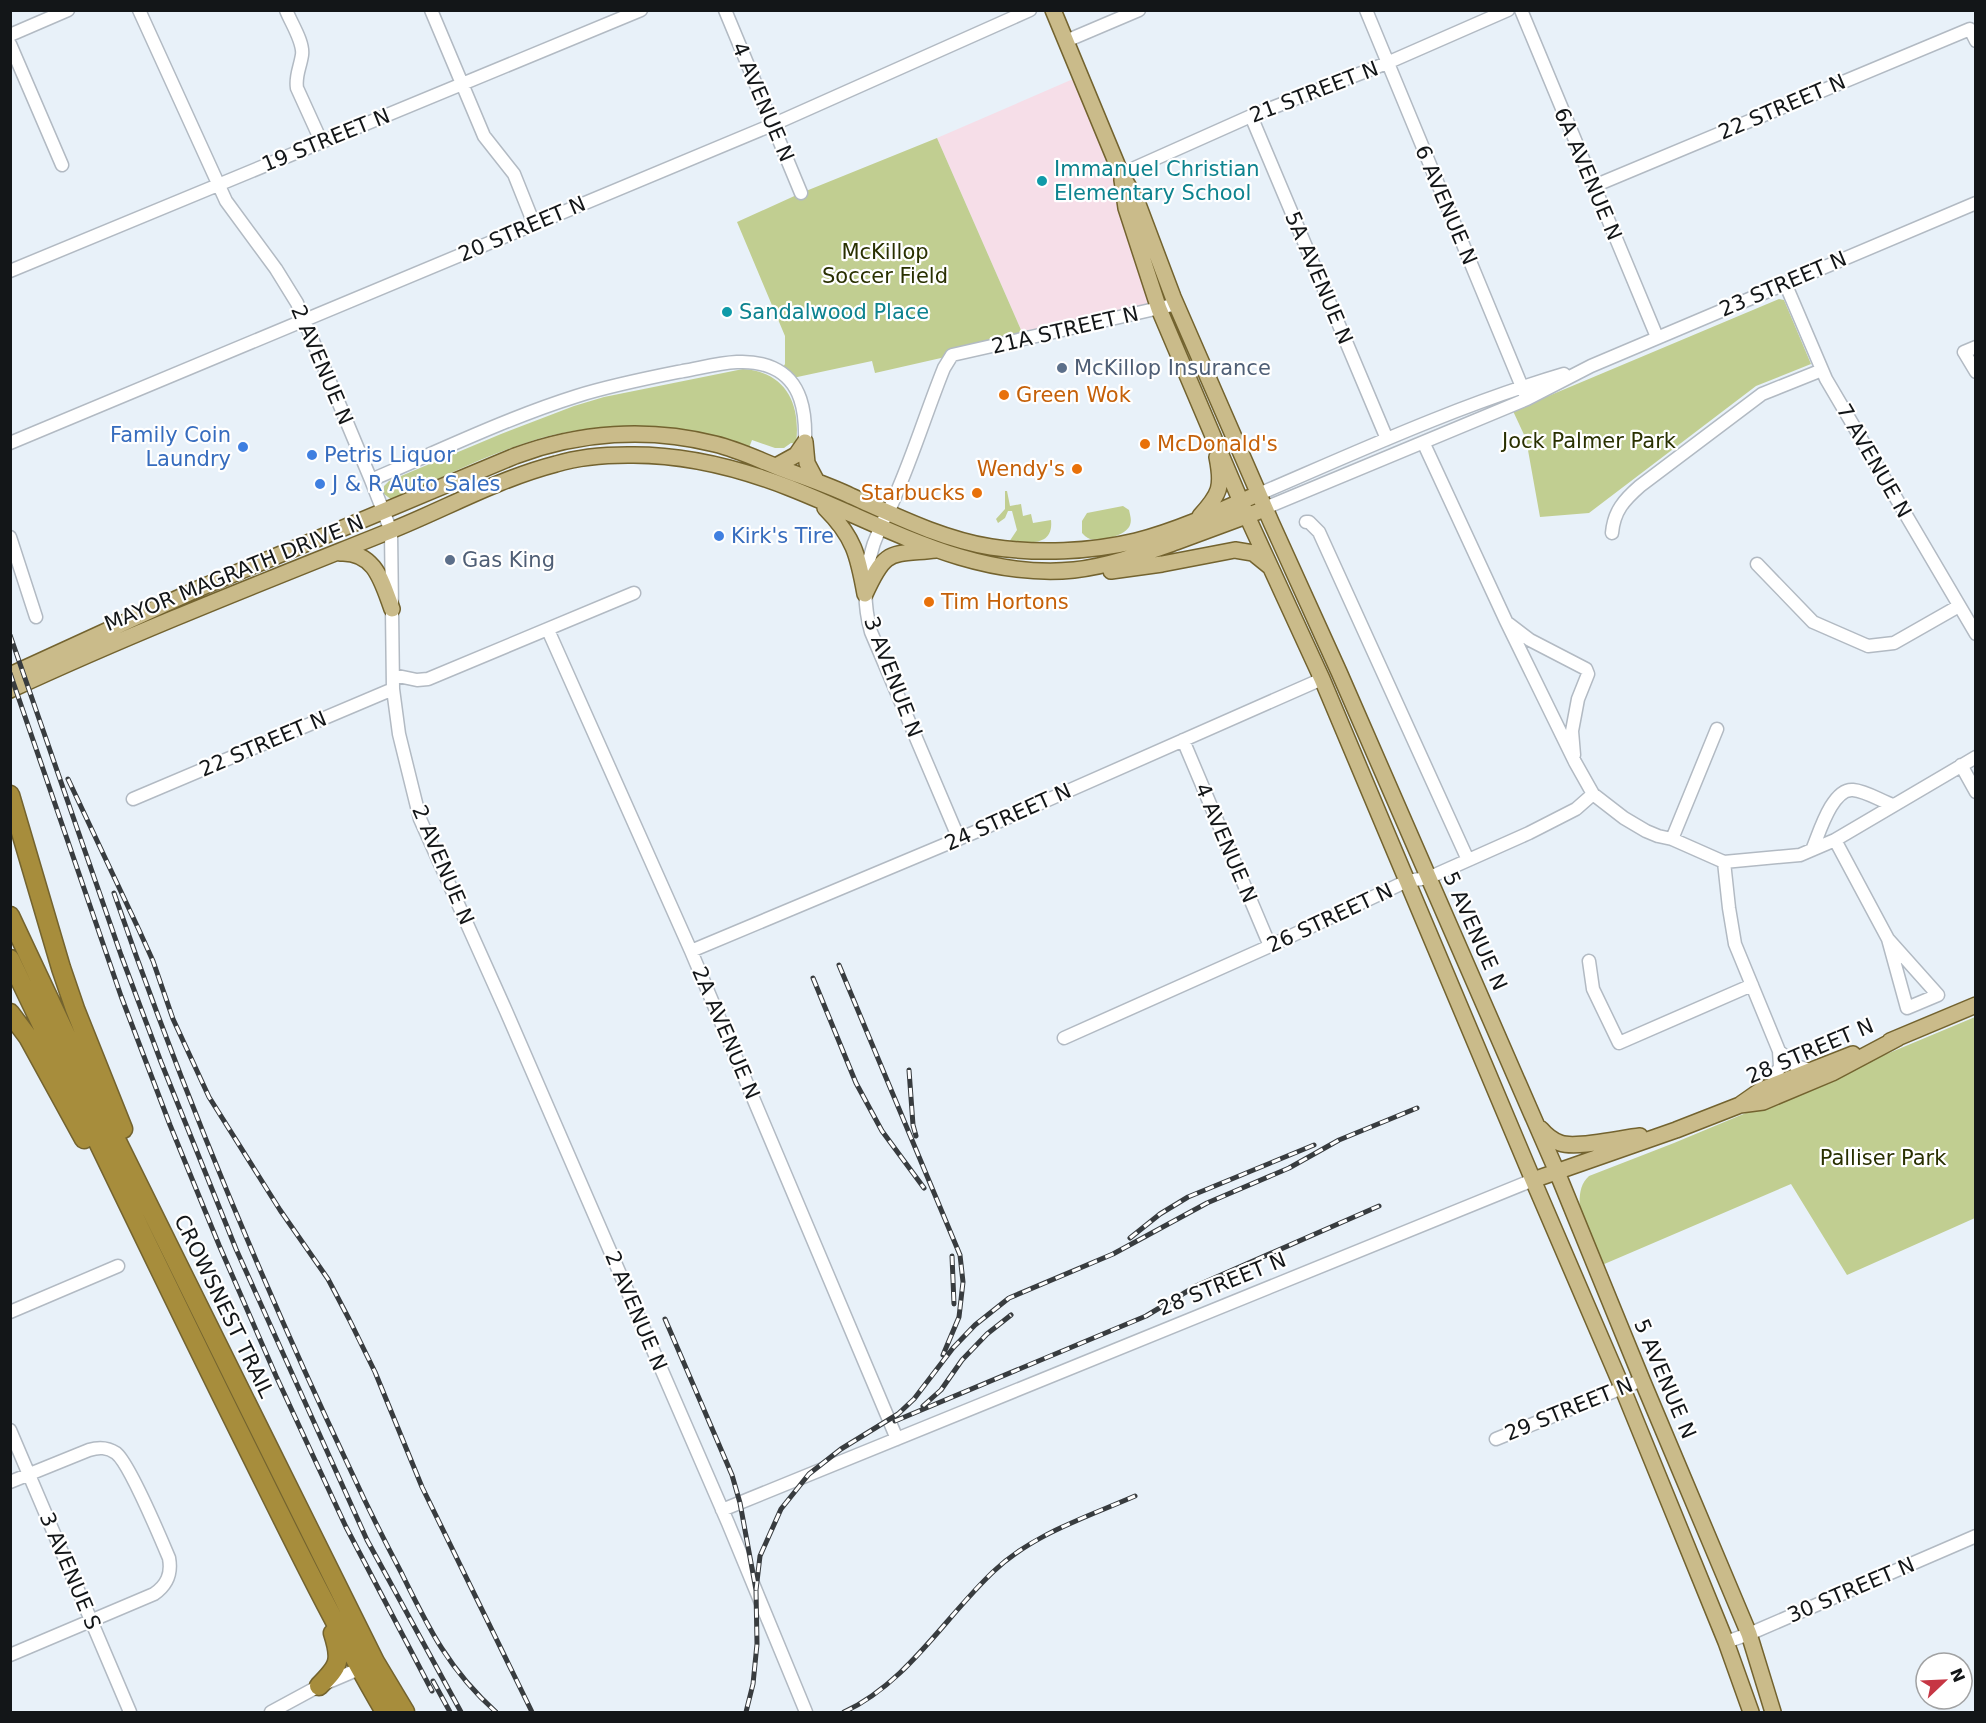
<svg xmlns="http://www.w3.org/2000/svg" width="1986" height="1723" viewBox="0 0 1986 1723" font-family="'DejaVu Sans',sans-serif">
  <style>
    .education { fill: #f6dee8 }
    .green { fill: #c1ce91 }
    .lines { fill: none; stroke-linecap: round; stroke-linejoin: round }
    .minor-casing { stroke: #b2bac3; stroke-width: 15 }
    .major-casing { stroke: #73632f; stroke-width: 18 }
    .highway-casing { stroke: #73632f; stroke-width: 21 }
    .minor { stroke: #fff; stroke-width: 12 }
    .major { stroke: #cabb8a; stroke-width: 15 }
    .highway { stroke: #a78d3c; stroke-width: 18 }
    .rail-casing { stroke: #383c3f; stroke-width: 5 }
    .rail { stroke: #fff; stroke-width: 3; stroke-dasharray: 9; stroke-linecap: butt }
    .culture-dot { fill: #0f9aa8; stroke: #fff; stroke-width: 2 }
    .service-dot { fill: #5c6f8a; stroke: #fff; stroke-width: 2 }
    .food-dot { fill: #e8710a; stroke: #fff; stroke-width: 2 }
    .shop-dot { fill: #3f7fe0; stroke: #fff; stroke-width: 2 }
    .labels { text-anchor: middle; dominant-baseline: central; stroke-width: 4.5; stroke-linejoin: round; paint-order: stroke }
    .street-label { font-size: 21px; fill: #131618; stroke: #fff }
    .culture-label { font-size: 21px; fill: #0d838f; stroke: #fff; text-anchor: start }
    .park-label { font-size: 21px; fill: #293000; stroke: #fff }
    .service-label { font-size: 21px; fill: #4e5e75; stroke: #fff; text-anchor: start }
    .food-label { font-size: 21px; fill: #c56008; stroke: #fff; text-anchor: start }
    .shop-label { font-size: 21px; fill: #366cbe; stroke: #fff; text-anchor: start }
  </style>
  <rect width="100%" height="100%" fill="#e8f1f9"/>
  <path class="education" d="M1080 76 1159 309 1025 339 937 138Z"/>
  <path class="green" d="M937 138 1025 339 875 373 872 361 788 379 780 372 785 364V336L737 222 801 193Z
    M1779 299 1784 300 1811 364 1756 386 1589 513 1540 517 1526 439 1513 411Z
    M743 369C787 372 801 405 796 444L791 443 784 448H775L752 440 749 448C683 424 610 419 541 438 490 453 441 478 392 500L384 494V486L389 481 501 434 574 406 604 397Z
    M1005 491H1007L1010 506 1021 504 1023 516 1031 514 1033 523 1051 520C1054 548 1027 542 1009 542L1017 530 1012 511H1008L1005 518 998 523 996 519 1005 509Z
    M1123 506 1129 510C1130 515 1132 520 1130 525 1126 536 1100 542 1090 539 1086 537 1085 536 1082 533V521L1087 513Z
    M1975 1017V1218L1847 1275 1791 1184 1602 1265 1580 1212C1579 1198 1579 1185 1589 1176L1674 1143Z"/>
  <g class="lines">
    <g class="minor-casing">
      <path id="minor" d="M139 10 226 201 276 269 297 303 371 480 391 531 393 689 399 734 420 819 506 1011 728 1523 806 1712
        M286 10C291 23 304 42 302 55 300 68 295 76 297 88L322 143
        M431 10 484 136 514 174 534 224
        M725 10 801 193
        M1366 10 1527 399
        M1521 10 1657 337
        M10 35 68 10
        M1066 41 1139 10
        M10 44 62 165
        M1251 116 1387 439
        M1121 174 1251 116 1387 63 1508 10
        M1594 186 1970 29 1976 41
        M10 271 641 10
        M1785 283 1826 379 1976 634
        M1976 347 1964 352 1976 372
        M10 443 772 125 1030 10
        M1424 444 1506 621 1575 762 1593 794 1624 818 1646 831 1658 836 1672 839 1724 862
        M371 480C439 451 507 418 577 396 612 385 648 378 683 371 712 366 745 355 773 368 802 381 806 413 805 442
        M1259 494C1359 451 1459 405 1564 374
        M1265 508 1527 399 1591 366 1976 203
        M1306 522H1309L1319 532 1468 860
        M1612 533C1614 511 1624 500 1640 486L1762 394 1822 370
        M10 537 36 617
        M1757 564 1813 622 1868 646 1894 643 1959 606
        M1509 624 1530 640 1586 669 1588 674 1578 699 1572 731 1574 755
        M548 630 691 951 897 1439
        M393 675 417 680 428 679 634 593
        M1183 740 1270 946
        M1961 765 1976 792
        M133 799 393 689
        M959 839 871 632C861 596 865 561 880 528 885 516 892 506 896 494 914 453 927 410 944 368L952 355 1177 304
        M1672 839 1717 729
        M1835 840 1888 939 1938 995 1907 1008 1888 939
        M1812 850C1819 834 1832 788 1853 790 1866 791 1881 801 1893 805
        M1724 862 1800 855 1835 840 1976 757
        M1724 862 1729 908 1735 944 1779 1051 1780 1066 1772 1085
        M691 951 975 832 1322 679
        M1589 961 1593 989 1619 1043 1752 985
        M1064 1038 1270 946 1407 881 1428 878 1529 833 1576 809 1593 794
        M1779 1051 1796 1066 1810 1070
        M10 1312 118 1266
        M10 1430 130 1712
        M1496 1439 1642 1380
        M10 1482 89 1450C99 1447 107 1447 116 1453 129 1463 161 1539 169 1558 172 1574 167 1585 154 1594L10 1655
        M722 1510 1533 1180
        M1726 1642 1749 1634 1976 1536
        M271 1712 319 1686 366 1666"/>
    </g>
    <g class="major-casing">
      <path id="major" d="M1053 10 1121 174 1136 199 1173 297 1271 522 1339 672 1557 1172 1642 1380 1749 1634 1773 1712
        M1122 180 1126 208 1159 309 1247 516 1322 679 1533 1180 1622 1387 1726 1642 1751 1712
        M805 442 807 463 816 480
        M776 466 796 455 805 442
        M825 508C854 537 858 555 865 594
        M1200 516C1220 494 1223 487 1217 457
        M340 553C375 551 382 582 392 609
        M1111 571 1162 564 1235 550 1253 553 1269 566
        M865 594C886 548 889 555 936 550
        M10 675 200 588 515 456C579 432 648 427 715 444 736 449 755 458 775 466 800 476 826 484 851 496 896 516 942 539 991 547 1038 554 1090 552 1136 541 1175 531 1213 514 1251 497
        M10 690C135 632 263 582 390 531 445 509 498 479 556 464 579 457 604 455 628 455 684 454 739 468 790 488 882 524 971 580 1074 570 1109 566 1142 554 1176 542 1203 532 1230 522 1257 512
        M1890 1041 1976 1005
        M1741 1104 1761 1090 1853 1054
        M1541 1129C1546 1135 1552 1140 1560 1143 1576 1149 1621 1138 1640 1136
        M1533 1180 1676 1130 1740 1105 1763 1102 1832 1073 1898 1038"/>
    </g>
    <g class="highway-casing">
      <path id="highway" d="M10 795 61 968 75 1009 123 1129
        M10 916 97 1101 238 1386 375 1662 405 1712
        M10 959C86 1117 161 1274 239 1431 286 1526 332 1621 385 1712
        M10 1013 28 1037 84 1139
        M319 1686C339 1666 342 1661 333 1633"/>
    </g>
    <use href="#minor" class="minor"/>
    <use href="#major" class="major"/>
    <use href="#highway" class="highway"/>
    <g class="rail-casing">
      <path id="rail" d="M10 635 121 955 161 1062 236 1249 367 1540 461 1712
        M10 673 121 996 170 1125 219 1245 276 1376 346 1527 432 1691
        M68 779 139 930 153 961 173 1019 209 1097 280 1210 328 1279 349 1319 375 1372 422 1487 532 1712
        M114 893C182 1090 262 1283 351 1471 367 1506 384 1540 402 1574 429 1629 449 1670 496 1712
        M839 965 960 1255 963 1282 959 1317 943 1355
        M813 978 856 1083 882 1131 924 1188
        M909 1070 913 1125 916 1136
        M1130 1238 1160 1214 1188 1197 1314 1145
        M952 1256 954 1304
        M665 1319 732 1475 740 1503 756 1590 757 1644 753 1684 746 1712
        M923 1406 941 1390 962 1360 987 1334 1011 1315
        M895 1421 1146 1316 1196 1286 1379 1206
        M756 1590 760 1556 781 1509 809 1474 841 1449 898 1414 914 1399 953 1348 975 1325 1009 1298 1113 1254 1207 1203 1289 1168 1339 1140 1417 1108
        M433 1681 450 1712
        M844 1712C907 1683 944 1618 994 1571 1033 1534 1087 1517 1135 1496"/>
    </g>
    <use href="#rail" class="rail"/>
  </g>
  <g class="culture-dot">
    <circle cx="1042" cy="181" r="6"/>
    <circle cx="727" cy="312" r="6"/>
  </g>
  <g class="service-dot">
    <circle cx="1062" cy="368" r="6"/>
    <circle cx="450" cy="560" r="6"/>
  </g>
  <g class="food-dot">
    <circle cx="1004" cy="395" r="6"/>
    <circle cx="1145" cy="444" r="6"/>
    <circle cx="1077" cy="469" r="6"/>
    <circle cx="977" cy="493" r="6"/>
    <circle cx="929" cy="602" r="6"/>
  </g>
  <g class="shop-dot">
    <circle cx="243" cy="447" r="6"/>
    <circle cx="312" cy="455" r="6"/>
    <circle cx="320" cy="484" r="6"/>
    <circle cx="719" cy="536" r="6"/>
  </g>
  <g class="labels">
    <g class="street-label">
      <text transform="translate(1314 92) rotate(-21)">21 STREET N</text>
      <text transform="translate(763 102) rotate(67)">4 AVENUE N</text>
      <text transform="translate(1782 107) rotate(-23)">22 STREET N</text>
      <text transform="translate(326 140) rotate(-22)">19 STREET N</text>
      <text transform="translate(1588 174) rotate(67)">6A AVENUE N</text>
      <text transform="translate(1446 205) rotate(67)">6 AVENUE N</text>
      <text transform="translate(522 229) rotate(-23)">20 STREET N</text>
      <text transform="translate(1319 278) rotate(67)">5A AVENUE N</text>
      <text transform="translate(1783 284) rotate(-23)">23 STREET N</text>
      <text transform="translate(1065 330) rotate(-13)">21A STREET N</text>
      <text transform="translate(322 365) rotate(67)">2 AVENUE N</text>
      <text transform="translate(1874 461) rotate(60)">7 AVENUE N</text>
      <text transform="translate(234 573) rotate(-22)">MAYOR MAGRATH DRIVE N</text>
      <text transform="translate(893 677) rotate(69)">3 AVENUE N</text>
      <text transform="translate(263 744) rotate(-23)">22 STREET N</text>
      <text transform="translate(1008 817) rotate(-24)">24 STREET N</text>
      <text transform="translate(1226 843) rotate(67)">4 AVENUE N</text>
      <text transform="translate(443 865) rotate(67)">2 AVENUE N</text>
      <text transform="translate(1330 918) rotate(-25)">26 STREET N</text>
      <text transform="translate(1475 931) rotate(66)">5 AVENUE N</text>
      <text transform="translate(726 1033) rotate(67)">2A AVENUE N</text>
      <text transform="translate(1810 1051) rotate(-23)">28 STREET N</text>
      <text transform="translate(1222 1284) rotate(-22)">28 STREET N</text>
      <text transform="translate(224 1306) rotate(64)">CROWSNEST TRAIL</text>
      <text transform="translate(636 1311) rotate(67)">2 AVENUE N</text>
      <text transform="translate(1665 1379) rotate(67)">5 AVENUE N</text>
      <text transform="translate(1569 1409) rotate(-22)">29 STREET N</text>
      <text transform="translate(70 1571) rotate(67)">3 AVENUE S</text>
      <text transform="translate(1851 1590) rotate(-23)">30 STREET N</text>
    </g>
    <g class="culture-label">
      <text x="1054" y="169">Immanuel Christian<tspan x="1054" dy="24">Elementary School</tspan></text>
      <text x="739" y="312">Sandalwood Place</text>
    </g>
    <g class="park-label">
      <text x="885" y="252">McKillop<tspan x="885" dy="24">Soccer Field</tspan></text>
      <text x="1589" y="441">Jock Palmer Park</text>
      <text x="1883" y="1158">Palliser Park</text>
    </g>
    <g class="service-label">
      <text x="1074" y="368">McKillop Insurance</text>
      <text x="462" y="560">Gas King</text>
    </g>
    <g class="food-label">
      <text x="1016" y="395">Green Wok</text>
      <text x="1157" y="444">McDonald's</text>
      <text x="1065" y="469" text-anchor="end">Wendy's</text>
      <text x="965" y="493" text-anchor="end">Starbucks</text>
      <text x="941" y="602">Tim Hortons</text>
    </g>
    <g class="shop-label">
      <text x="231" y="435" text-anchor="end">Family Coin<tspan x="231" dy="24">Laundry</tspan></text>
      <text x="324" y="455">Petris Liquor</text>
      <text x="332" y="484">J &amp; R Auto Sales</text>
      <text x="731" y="536">Kirk's Tire</text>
    </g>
  </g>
  <rect width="1986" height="1723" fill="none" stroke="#131618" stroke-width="24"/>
  <g transform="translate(1944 1681) rotate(67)"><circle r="28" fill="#ffffff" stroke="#a1a2a3" stroke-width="1.5"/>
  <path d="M0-4.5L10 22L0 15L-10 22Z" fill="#c63644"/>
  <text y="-9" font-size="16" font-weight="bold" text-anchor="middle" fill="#131618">N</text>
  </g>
</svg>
